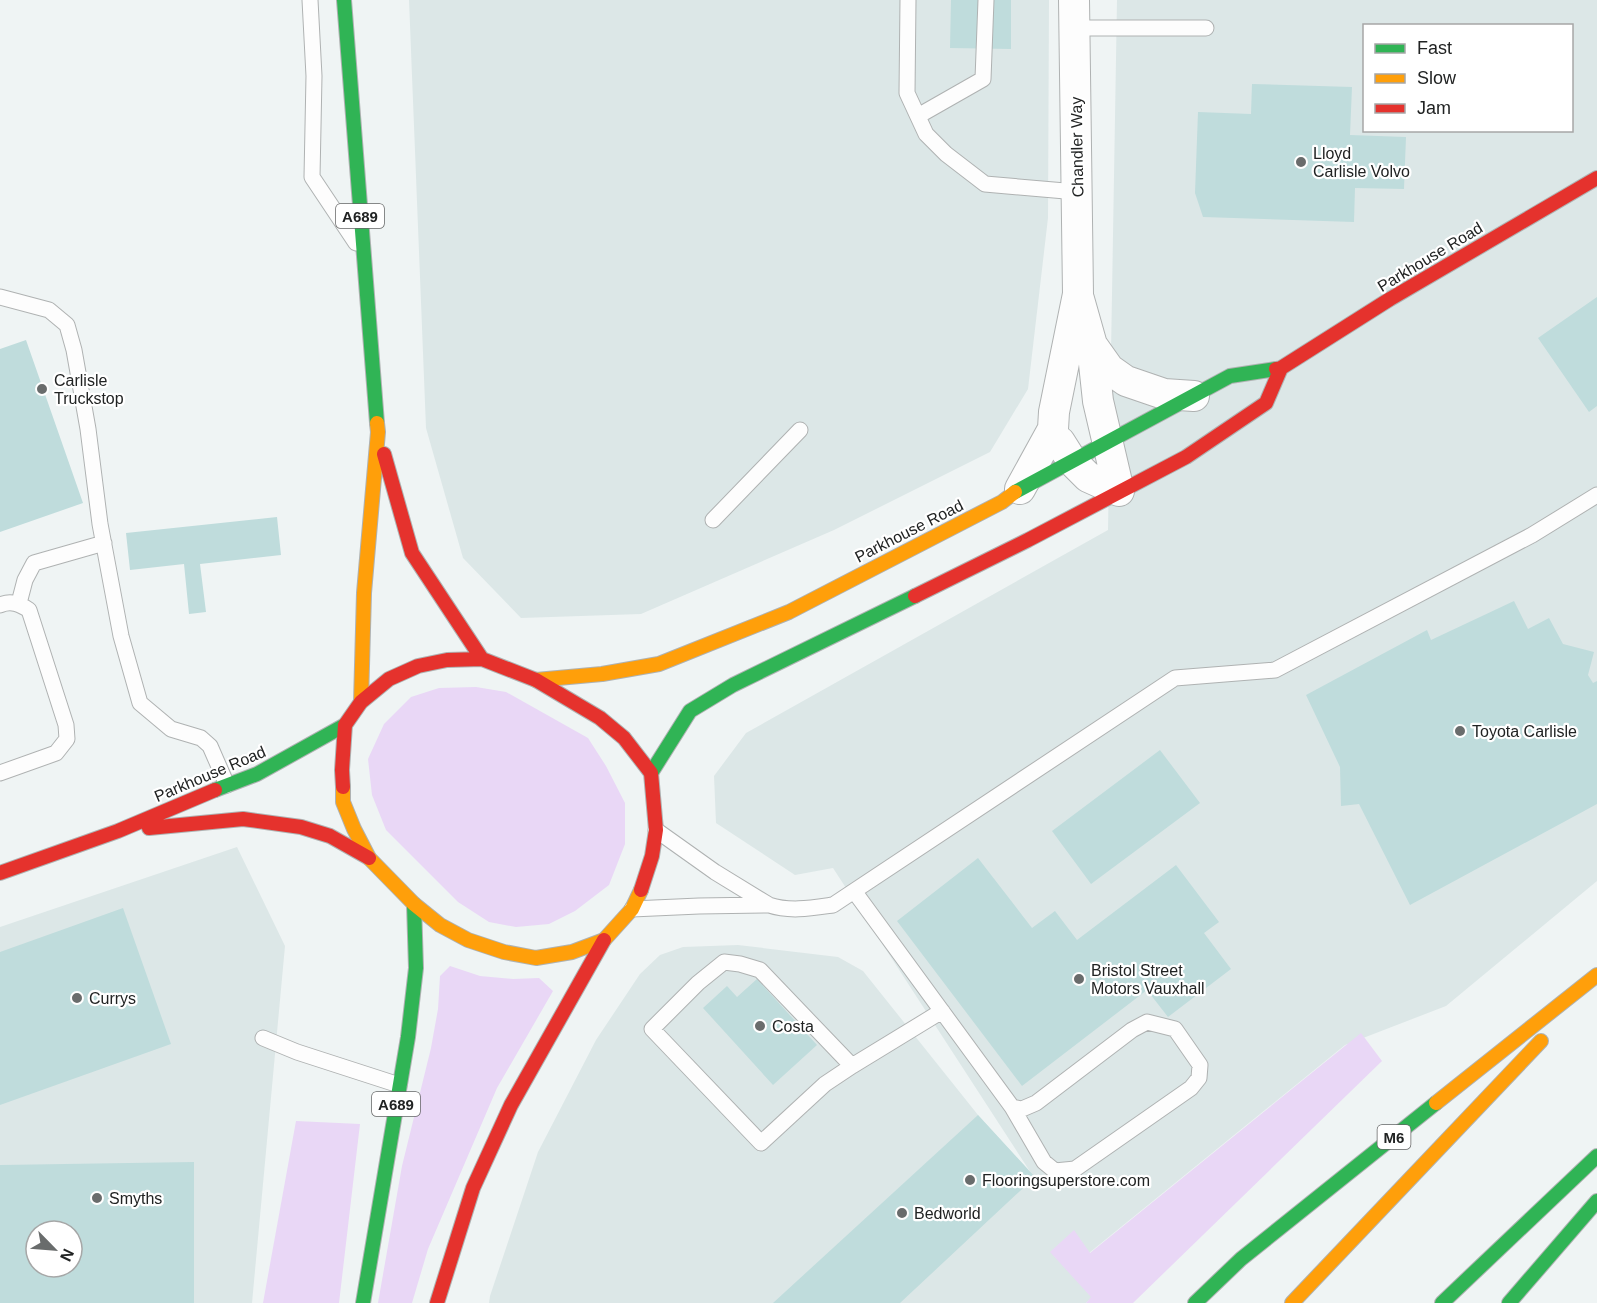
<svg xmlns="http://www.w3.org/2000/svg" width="1597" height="1303" viewBox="0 0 1597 1303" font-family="Arial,sans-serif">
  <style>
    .built { fill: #dce7e7; fill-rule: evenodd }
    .green { fill: #e9d7f6 }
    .building { fill: #bfdcdc; fill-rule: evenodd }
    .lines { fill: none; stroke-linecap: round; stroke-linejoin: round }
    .lane-casing { stroke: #afb2b2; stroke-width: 17 }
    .street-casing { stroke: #afb2b2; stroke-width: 32 }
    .fast-casing { stroke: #afb2b2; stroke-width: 16 }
    .slow-casing { stroke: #afb2b2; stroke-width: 16 }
    .jam-casing { stroke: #afb2b2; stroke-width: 16 }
    .lane { stroke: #fdfdfd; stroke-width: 15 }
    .street { stroke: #fdfdfd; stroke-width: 30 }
    .fast { stroke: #30b455; stroke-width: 14 }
    .slow { stroke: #ff9f0a; stroke-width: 14 }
    .jam { stroke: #e5322d; stroke-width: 14 }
    .poi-dot { fill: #696c6c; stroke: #fff; stroke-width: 2 }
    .labels { text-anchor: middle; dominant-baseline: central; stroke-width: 4.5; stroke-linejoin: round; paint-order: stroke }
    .shield { fill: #fff; stroke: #646565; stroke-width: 1.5 }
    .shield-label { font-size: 15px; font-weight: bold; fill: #212323 }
    .street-label { font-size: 16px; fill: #212323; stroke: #fff }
    .poi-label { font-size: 16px; fill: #212323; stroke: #fff; text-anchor: start }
  </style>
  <rect width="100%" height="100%" fill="#eff4f4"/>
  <path class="built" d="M409 0H1049L1048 218 1028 389 990 452 834 530 641 614 521 618 463 558 426 428Z
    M1117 0H1597V881L1446 1006 1345 1045 1089 1253 1074 1231 1092 1297 1086 1303H489L490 1296 538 1152 596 1040 640 974 660 955 683 947 738 945 838 957 863 971 978 1115 1031 1173 833 868 795 875 716 823 714 776 746 733 1108 530ZM1364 26H1572V130H1364Z
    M237 847 285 946 252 1303H0V927ZM36 1231H72V1267H36Z"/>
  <path class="green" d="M476 687 506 692 588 738 606 766 625 803V844L609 885 575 911 549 924 516 927 489 922 458 902 386 830 372 795 368 759 384 724 411 697 439 688Z
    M450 966 480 976 513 979 539 978 553 991 497 1088 428 1249 412 1303H378L402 1166 431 1048 438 1009 440 976Z
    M1361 1033 1382 1061 1133 1303H1086L1091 1297 1050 1252 1074 1230 1090 1253Z
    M296 1121 360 1124 339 1303H263Z"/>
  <path class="building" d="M951 0H1011V49L950 48Z
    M1252 84 1352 87 1350 135 1406 137 1404 189 1355 188 1354 222 1203 217 1195 193 1198 112 1251 114Z
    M1597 297V406L1589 412 1538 338Z
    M26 340 83 503 0 532V349Z
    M277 517 281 555 200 564 206 612 189 614 184 564 130 570 126 533Z
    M1514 601 1528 629 1549 618 1563 644 1594 652 1588 675 1593 683 1597 681V804L1410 905 1359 804 1341 806 1340 767 1306 695 1427 630 1431 640Z
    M1160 750 1200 803 1091 884 1052 831Z
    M978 858 1032 928 1055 911 1077 940 1176 865 1219 922 1204 933 1231 969 1168 1017 1147 990 1022 1086 897 921Z
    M123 908 171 1044 0 1105V952Z
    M757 979 817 1045 773 1085 703 1008 727 986 737 997Z
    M978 1115 1035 1177 900 1303H773Z
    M194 1162V1303H0V1165ZM36 1231H72V1267H36Z"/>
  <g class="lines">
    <g class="lane-casing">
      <path id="lane" d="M310 0 314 76 312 177 356 243
        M908 0 907 93 926 134 946 154 985 184 1077 192
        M1075 28H1206
        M918 116 983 79 986 0
        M0 297 49 310 67 325 74 350 88 429 100 524 121 636 140 703 171 729 201 738 210 746 227 785
        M713 520 800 430
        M19 603 25 580 34 563 104 543
        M0 605C11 600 20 604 29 610L66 725 67 739 56 753 0 773
        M656 830 715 872 769 905
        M854 891 1012 1107 1044 1162 1055 1171 1075 1169 1191 1088 1199 1078 1200 1065 1175 1029 1147 1022 1132 1030 1036 1103 1022 1109 1012 1107
        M632 909 699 906 769 905C790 912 812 908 833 905L1175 678 1275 670 1532 535 1597 495
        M263 1038 297 1052 399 1085
        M852 1066 760 970 740 964 724 962 698 983 652 1029 761 1143 825 1084 852 1066 942 1011"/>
    </g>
    <g class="street-casing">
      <path id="street" d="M1079 299 1092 345 1098 401 1119 491
        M1092 345 1109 369 1126 381 1164 394 1194 396
        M1060 442 1072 461 1088 477 1119 491
        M1020 489 1053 429 1054 412 1078 294 1074 0"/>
    </g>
    <g class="fast-casing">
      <path id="fast" d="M344 0 377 423
        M1015 492 1230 376 1276 369
        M651 773 690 711 733 685 915 596
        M215 790 257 774 345 725
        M363 1303 408 1037 416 968 414 904
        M1195 1303 1241 1259 1436 1103
        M1442 1303 1597 1156
        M1509 1303 1597 1201"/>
    </g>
    <g class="slow-casing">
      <path id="slow" d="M536 680 602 674 659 664 789 612 1002 502 1015 492
        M361 702 364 593 378 432 377 423
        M343 787V802L354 829 369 858 414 904 440 925 468 940 504 952 536 958 572 952 604 940 632 909 641 890
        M1436 1103 1597 975
        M1292 1303 1541 1041"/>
    </g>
    <g class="jam-casing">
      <path id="jam" d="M1276 369 1281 368 1390 299 1597 178
        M384 454 412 553 482 659
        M915 596 1028 540 1186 457 1266 403 1281 368
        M482 659 536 680 600 718 624 738 651 773 656 830 652 856 641 890
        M343 787 342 770 345 725 361 702 389 679 418 666 447 660 482 659
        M149 828 243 819 301 827 330 836 369 858
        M0 873 118 831 215 790
        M437 1303 473 1188 511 1105 604 940"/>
    </g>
    <use href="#lane" class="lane"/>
    <use href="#street" class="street"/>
    <use href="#fast" class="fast"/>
    <use href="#slow" class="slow"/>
    <use href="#jam" class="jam"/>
  </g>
  <g class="poi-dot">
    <circle cx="1301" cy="162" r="6"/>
    <circle cx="42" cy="389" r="6"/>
    <circle cx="1460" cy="731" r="6"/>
    <circle cx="1079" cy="979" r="6"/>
    <circle cx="77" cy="998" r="6"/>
    <circle cx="760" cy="1026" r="6"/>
    <circle cx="970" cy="1180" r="6"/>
    <circle cx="97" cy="1198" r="6"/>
    <circle cx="902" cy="1213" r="6"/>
  </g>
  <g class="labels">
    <g class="shield">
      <rect x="336" y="204" width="48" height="24" rx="4.5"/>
      <rect x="372" y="1092" width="48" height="24" rx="4.5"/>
      <rect x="1377.5" y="1125" width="33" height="24" rx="4.5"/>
    </g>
    <g class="shield-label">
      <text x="360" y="216">A689</text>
      <text x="396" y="1104">A689</text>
      <text x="1394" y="1137">M6</text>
    </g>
    <g class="street-label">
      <text transform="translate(1077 147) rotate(-91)">Chandler Way</text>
      <text transform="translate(1430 257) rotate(-31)">Parkhouse Road</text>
      <text transform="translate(909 531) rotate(-27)">Parkhouse Road</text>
      <text transform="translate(210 774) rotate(-23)">Parkhouse Road</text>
    </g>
    <g class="poi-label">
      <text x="1313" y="153">Lloyd<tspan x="1313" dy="18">Carlisle Volvo</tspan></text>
      <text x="54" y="380">Carlisle<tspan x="54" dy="18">Truckstop</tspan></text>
      <text x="1472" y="731">Toyota Carlisle</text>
      <text x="1091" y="970">Bristol Street<tspan x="1091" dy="18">Motors Vauxhall</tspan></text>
      <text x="89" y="998">Currys</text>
      <text x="772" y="1026">Costa</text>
      <text x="982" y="1180">Flooringsuperstore.com</text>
      <text x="109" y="1198">Smyths</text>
      <text x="914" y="1213">Bedworld</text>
    </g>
  </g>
  <rect x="1363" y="24" width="210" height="108" fill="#ffffff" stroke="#a6a7a7" stroke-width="1.5"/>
  <rect x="1375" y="44" width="30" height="9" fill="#30b455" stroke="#a6a7a7" stroke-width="1.5"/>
  <text x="1417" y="54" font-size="18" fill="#212323">Fast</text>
  <rect x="1375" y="74" width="30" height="9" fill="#ff9f0a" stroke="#a6a7a7" stroke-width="1.5"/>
  <text x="1417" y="84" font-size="18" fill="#212323">Slow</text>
  <rect x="1375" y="104" width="30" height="9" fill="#e5322d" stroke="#a6a7a7" stroke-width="1.5"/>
  <text x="1417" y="114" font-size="18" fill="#212323">Jam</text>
  <g transform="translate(54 1249) rotate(115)"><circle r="28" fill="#ffffff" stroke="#a6a7a7" stroke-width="1.5"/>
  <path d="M0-4.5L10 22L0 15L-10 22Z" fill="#696c6c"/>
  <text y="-9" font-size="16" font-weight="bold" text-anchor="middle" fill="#212323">N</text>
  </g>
</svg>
